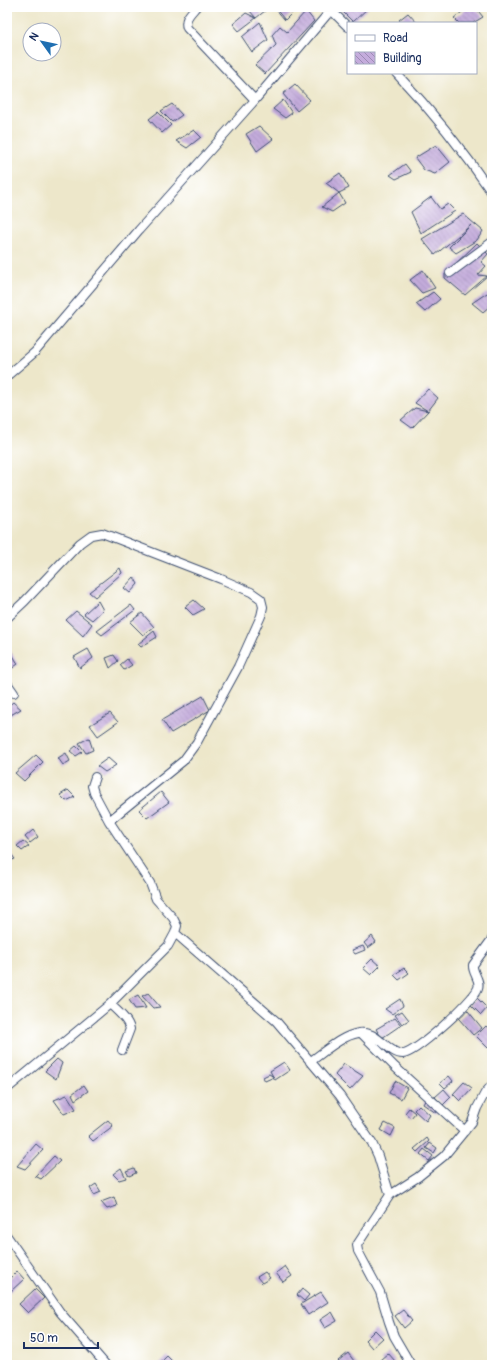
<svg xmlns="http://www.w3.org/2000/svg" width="499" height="1372" viewBox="0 0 499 1372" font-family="Pangolin,sans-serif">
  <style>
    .building { fill: url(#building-back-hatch) }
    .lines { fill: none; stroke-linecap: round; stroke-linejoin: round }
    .minor-casing { stroke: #3a4b6e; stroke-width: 10 }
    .minor { stroke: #fff; stroke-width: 8 }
  </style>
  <defs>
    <pattern id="building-back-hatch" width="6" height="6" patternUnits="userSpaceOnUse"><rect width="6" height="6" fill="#c4acdc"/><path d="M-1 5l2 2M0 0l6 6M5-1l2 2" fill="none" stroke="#9e8cb6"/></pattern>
  </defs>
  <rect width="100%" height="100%" fill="#fff"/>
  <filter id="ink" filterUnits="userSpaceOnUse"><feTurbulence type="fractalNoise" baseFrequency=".025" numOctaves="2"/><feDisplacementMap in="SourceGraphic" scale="8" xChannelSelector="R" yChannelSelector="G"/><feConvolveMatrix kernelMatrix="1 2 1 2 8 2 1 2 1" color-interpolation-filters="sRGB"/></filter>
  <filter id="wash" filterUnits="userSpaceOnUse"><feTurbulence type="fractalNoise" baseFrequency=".012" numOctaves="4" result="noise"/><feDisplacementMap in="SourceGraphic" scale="16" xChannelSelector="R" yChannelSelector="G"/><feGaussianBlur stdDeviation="0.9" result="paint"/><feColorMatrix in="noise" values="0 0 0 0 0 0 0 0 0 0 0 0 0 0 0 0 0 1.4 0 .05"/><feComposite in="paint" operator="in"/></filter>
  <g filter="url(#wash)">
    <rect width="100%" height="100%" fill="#ede7ca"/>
    <g id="blocks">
      <path class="building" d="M253 7H270L256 18 239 31 233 24 246 13 256 18 249 10Z
        M274 7H298L285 20Z
        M344 7H369L353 22 341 10Z
        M469 7H475L483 17 473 23H459L454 18Z
        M306 11 314 21 265 74 255 65 276 45 272 35 280 26 287 32Z
        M408 13 417 23H402L399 20Z
        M260 22 268 40 252 52 242 37Z
        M295 84 310 100 297 111 283 94Z
        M283 100 292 113 285 118 273 109Z
        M172 104 182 115 172 122 161 111Z
        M158 112 171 125 162 133 149 119Z
        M259 126 273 139 257 151 246 134Z
        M194 130 201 137 187 148 176 141Z
        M436 145 450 162 435 174 424 170 415 158Z
        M405 164 411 172 396 179 390 175Z
        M340 173 349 188 339 193 345 203 332 212 322 207 339 193 326 183Z
        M431 197 440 209 448 204 455 211 421 233 411 212Z
        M463 214 483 231 477 240 456 253 449 247 471 225 435 255 422 239Z
        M477 243 488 254 481 262 486 266 478 275 487 276 465 295 445 278V274Z
        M423 270 435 288 422 293 410 280Z
        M433 292 440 299 425 312 416 304Z
        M487 293 492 300V304L483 312 472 303Z
        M428 389 438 398 428 411 412 428 401 420 415 408 428 411 415 403Z
        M120 568 122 573 95 597 89 592Z
        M134 577 138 584 130 593 124 588Z
        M194 600 204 609 193 615 185 607Z
        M98 601 103 610 92 620 84 614Z
        M131 605 135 610 102 635 97 631Z
        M76 611 92 624 83 636 66 620Z
        M142 613 154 627 143 635 130 622Z
        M154 631 157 637 141 647 138 644Z
        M88 649 93 658 80 668 74 657Z
        M11 652 18 664 7 672V655Z
        M114 655 118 661 110 668 106 658Z
        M127 659 132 665 124 670 120 665Z
        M203 696 210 710 171 733 162 720Z
        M13 702 21 709 9 716 7 714V707Z
        M110 713 118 722 98 736 90 725Z
        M89 738 93 750 86 753 79 743Z
        M76 746 82 752 76 756 70 751Z
        M66 753 70 761 63 765 58 758Z
        M36 755 43 762 24 781 15 773Z
        M108 758 116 765 105 772 97 766Z
        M68 790 75 797 66 801 60 795Z
        M161 792 169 802 147 818 139 810Z
        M33 830 38 837 30 843 25 837Z
        M23 841 29 846 22 851 17 846Z
        M11 854 15 859 7 862V856Z
        M372 936 376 942 368 948 364 943Z
        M363 946 365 950 355 954 352 950Z
        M372 959 380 966 371 975 363 968Z
        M404 968 409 973 399 980 394 975Z
        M148 993 160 1007 153 1008 142 996Z
        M138 995 146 1008 135 1009 129 1000Z
        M477 998 487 1008 481 1015 470 1004Z
        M400 999 403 1006 392 1014 385 1009Z
        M402 1011 409 1020 402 1024 395 1015Z
        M468 1011 482 1028 473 1035 459 1019Z
        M395 1018 401 1025 382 1038 376 1029Z
        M486 1026 492 1032V1044L488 1048 476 1036Z
        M57 1059 62 1063 56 1079 45 1071Z
        M284 1062 290 1070 275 1080 270 1071Z
        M344 1064 363 1076 350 1090 335 1075Z
        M269 1074 274 1077 265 1081 263 1077Z
        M449 1076 453 1081 445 1088 440 1083Z
        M395 1081 407 1088 401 1099 389 1093Z
        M464 1082 472 1088 460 1101 453 1094Z
        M84 1085 88 1091 75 1100 72 1094Z
        M444 1089 451 1097 443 1105 435 1097Z
        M67 1095 76 1109 64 1114 54 1100Z
        M426 1099 439 1108 436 1113 423 1104Z
        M419 1105 430 1115 426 1121 414 1110Z
        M409 1108 415 1113 411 1118 405 1113Z
        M108 1120 113 1126 93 1141 88 1136Z
        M385 1123 395 1128 391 1136 381 1130Z
        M427 1138 429 1141 417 1152 414 1149Z
        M430 1143 437 1148 434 1153 426 1148Z
        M36 1144 43 1150 25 1169 17 1166Z
        M424 1149 433 1156 429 1161 420 1154Z
        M54 1156 60 1161 41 1179 35 1176Z
        M121 1168 126 1178 119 1180 113 1174Z
        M134 1168 136 1173 129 1176 126 1171Z
        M96 1184 101 1192 94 1195 90 1188Z
        M114 1197 117 1206 107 1209 101 1202Z
        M285 1266 292 1276 283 1282 276 1273Z
        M17 1271 24 1279 10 1292 7 1289V1281Z
        M265 1272 270 1278 262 1283 257 1277Z
        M35 1289 44 1298 28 1313 19 1304Z
        M302 1289 309 1295 304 1301 297 1295Z
        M321 1292 328 1302 308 1315 301 1304Z
        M403 1310 412 1321 404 1328 395 1316Z
        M332 1312 337 1321 325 1328 320 1320Z
        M375 1330 383 1338 372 1348 365 1340Z
        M348 1353 357 1365H342L338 1361Z
        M388 1353 395 1361 391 1365H385L380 1360Z
        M167 1356 174 1363 173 1365H158Z"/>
    </g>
  </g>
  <g filter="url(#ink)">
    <use href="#blocks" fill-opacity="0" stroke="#3a4b6e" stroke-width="1"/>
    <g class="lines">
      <g class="minor-casing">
        <path id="minor" d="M196 7C190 14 184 19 187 28L255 100
          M328 7 348 27
          M396 73C432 111 463 150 492 193
          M450 273 492 242
          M7 376 35 352 139 230 255 100 331 10
          M7 618 25 601 80 543 91 535 102 533 221 579 251 592 261 599 263 607 261 616 238 667 197 742 183 761 109 821
          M7 683 14 693
          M175 933 276 1021 340 1096 372 1143 378 1156 390 1195
          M110 1004C117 1011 128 1019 130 1029L122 1050
          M361 1033 395 1067 465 1131
          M310 1062C325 1051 353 1025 372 1035 376 1037 379 1040 382 1042 388 1047 395 1054 403 1054 415 1054 473 1001 478 988 481 980 472 973 473 965L492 939
          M7 1089 110 1004 168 946 175 933 177 926 173 918 156 899 150 883 109 821 94 793 92 786 95 777
          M7 1236 60 1312 106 1365
          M411 1365 394 1336 389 1322 380 1292 358 1251 357 1245 390 1195 418 1177 444 1156 472 1122 477 1108 485 1093 492 1085"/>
      </g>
      <use href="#minor" class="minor"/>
    </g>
  </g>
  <rect width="499" height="1372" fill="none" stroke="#fff" stroke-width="24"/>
  <rect x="347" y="22" width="130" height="52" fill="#ffffff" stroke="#a4acbf"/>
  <rect x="355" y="35" width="20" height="6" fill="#ffffff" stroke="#a4acbf"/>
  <text x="383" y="42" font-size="12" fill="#1b2f5e">Road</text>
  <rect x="355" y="52" width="20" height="12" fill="url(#building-back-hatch)" stroke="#a4acbf"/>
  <text x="383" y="62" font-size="12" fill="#1b2f5e">Building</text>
  <g transform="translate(42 42) rotate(303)"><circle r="19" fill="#ffffff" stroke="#a4acbf"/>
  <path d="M0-3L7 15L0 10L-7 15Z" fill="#1f6fb2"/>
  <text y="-6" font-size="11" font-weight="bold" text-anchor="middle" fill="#1b2f5e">N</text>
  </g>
  <path d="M24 1342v6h74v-6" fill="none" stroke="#1b2f5e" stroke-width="2"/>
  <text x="30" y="1342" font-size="12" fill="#1b2f5e" stroke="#ffffff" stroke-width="3" paint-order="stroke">50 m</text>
</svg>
